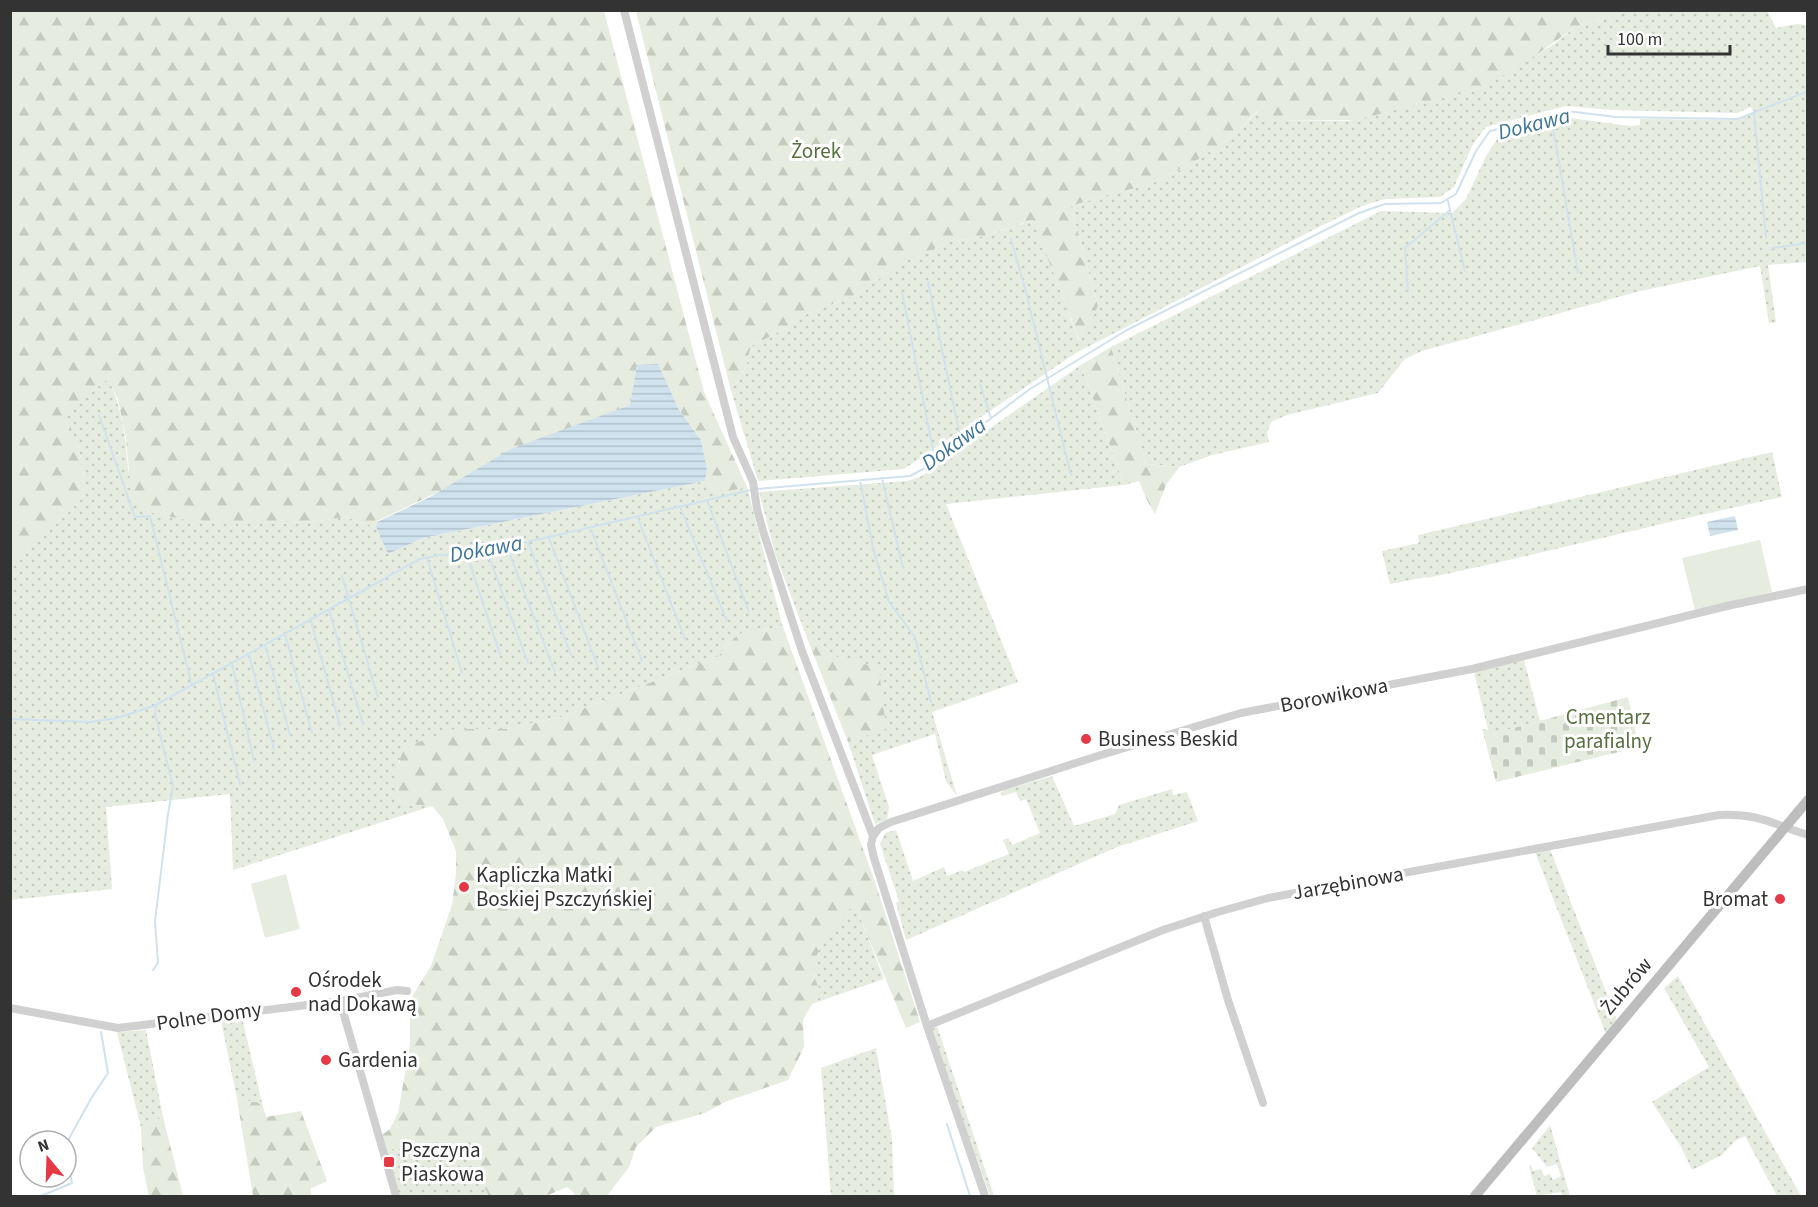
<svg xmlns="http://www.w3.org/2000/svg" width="1818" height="1207" viewBox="0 0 1818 1207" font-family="'Source Sans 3',sans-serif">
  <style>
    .grass { fill: url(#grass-dots) }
    .forest { fill: url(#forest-firs) }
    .cemetery { fill: url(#cemetery-stones) }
    .green { fill: #e6ecdf }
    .water { fill: url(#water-rules) }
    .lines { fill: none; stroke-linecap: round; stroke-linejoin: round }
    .stream { stroke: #cfe2ee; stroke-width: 2 }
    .street { stroke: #d0d0d0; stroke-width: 8 }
    .secondary { stroke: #bdbdbd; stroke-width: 10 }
    .poi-dot { fill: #e63946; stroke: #fff; stroke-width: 2 }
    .labels { text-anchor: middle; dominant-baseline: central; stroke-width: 6; stroke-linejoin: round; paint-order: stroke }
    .park-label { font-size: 21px; fill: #56703f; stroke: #fff }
    .street-label { font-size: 21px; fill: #333; stroke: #fff }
    .poi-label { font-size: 21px; fill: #333; stroke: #fff; text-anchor: start }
    .water-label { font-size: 22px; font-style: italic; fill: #3f7597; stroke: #fff }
  </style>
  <defs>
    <pattern id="grass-dots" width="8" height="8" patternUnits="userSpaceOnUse" patternTransform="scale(1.5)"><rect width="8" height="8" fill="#e6ecdf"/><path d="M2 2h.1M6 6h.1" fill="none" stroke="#c6cbc0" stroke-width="1.8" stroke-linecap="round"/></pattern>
    <pattern id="forest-firs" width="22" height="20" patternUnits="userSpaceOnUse" patternTransform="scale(1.5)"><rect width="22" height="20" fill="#e6ecdf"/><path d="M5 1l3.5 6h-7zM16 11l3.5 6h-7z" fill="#c6cbc0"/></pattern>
    <pattern id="cemetery-stones" width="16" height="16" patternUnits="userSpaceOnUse" patternTransform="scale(1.5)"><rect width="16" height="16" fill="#e6ecdf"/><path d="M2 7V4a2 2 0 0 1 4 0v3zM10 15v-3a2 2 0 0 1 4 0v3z" fill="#c6cbc0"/></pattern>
    <pattern id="water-rules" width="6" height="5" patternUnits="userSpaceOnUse" patternTransform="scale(1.5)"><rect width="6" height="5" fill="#cfe2ee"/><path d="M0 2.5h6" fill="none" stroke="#b2c2cd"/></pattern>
  </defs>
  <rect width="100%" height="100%" fill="#fff"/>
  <path class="grass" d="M1626 11H1767L1776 28 1797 24 1807 25V90L1754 112 1751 107 1737 113 1612 110 1566 106 1486 127 1473 144 1454 187 1440 197 1385 199 1362 206 1315 229 1076 353 904 469 758 481 730 387 745 370 751 346 775 334 805 315 858 294 899 264 949 242 985 236 1034 220 1079 341 1098 306 1071 206 1110 194 1149 185 1197 160 1234 135 1258 111 1264 121H1349L1476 90 1554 44 1574 28Z
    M1807 92V262L1768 265 1776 322 1769 323 1760 266 1640 291 1422 351 1405 359 1378 393 1287 415 1271 422 1267 433 1269 442 1212 455 1179 467 1146 464 1111 347 1381 211 1452 213 1466 199 1486 156 1498 138 1570 118 1630 126 1640 125V119L1738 120Z
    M1081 365 1124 485 946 504 1018 682 932 712 957 796 946 781 935 734 872 755 889 807 887 820 875 824 848 742 886 728 831 655 800 620 775 553 759 492 907 481 920 477Z
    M108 378C122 408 126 438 128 471L277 524 318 521 345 517 376 527 388 554 423 538 705 481 717 494 747 487 782 624 768 630 759 628 727 644 719 656 561 717 506 729 486 730 399 760 397 789 399 801 406 804 432 806 233 870 230 794 106 807 112 889 11 900 10 561C32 549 50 530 67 513 71 509 78 504 81 499 91 482 75 430 63 415Z
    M1772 452 1782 497C1663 522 1546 553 1427 578L1426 577 1390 584 1382 551 1419 543 1418 535Z
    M1524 660 1540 721 1484 736 1482 729 1488 730 1474 672Z
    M1052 776 1074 826 1115 814 1119 805 1172 789 1173 795 1187 792 1198 821 1117 847 906 940 896 903 899 901 880 844 885 833 896 830 913 881 944 867 947 876 963 870 964 872 1009 854 1003 840 1008 838 1012 845 1040 833 1026 799 1020 801 1016 792 1002 796 1000 793 1007 789Z
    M1550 849 1617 1020 1606 1034 1535 852Z
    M854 902 884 979 812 1004 822 995C819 988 814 979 814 972 813 945 840 923 854 902Z
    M1678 976 1801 1196H1777L1745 1136 1735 1141 1722 1155 1692 1170 1681 1147 1652 1102 1709 1067 1664 988Z
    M242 1018 262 1103 237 1099 221 1021Z
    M937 1026 994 1196H990L931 1029Z
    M146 1030 163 1117 141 1127 117 1032Z
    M876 1048 892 1139 894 1196H831L821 1068Z
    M1550 1125 1570 1196H1562L1561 1192 1537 1196 1536 1193 1529 1166 1531 1165 1533 1171 1541 1169 1544 1176 1550 1174 1553 1180 1561 1176 1557 1164 1547 1167 1532 1148Z
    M381 1148 454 1155 469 1159 489 1196H395Z"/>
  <path class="forest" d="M11 11H604L704 392 747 487 717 494 705 481 707 469 701 440 679 410 658 365H637L630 405 586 422 377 521 376 527 345 517 318 521 277 524 186 520 144 511 131 494 126 438 118 400 108 379 64 415C75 430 91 482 81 499 78 504 71 509 67 513 50 530 32 549 11 561Z
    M636 11V10L1626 11 1574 28 1519 67 1476 90 1355 120 1264 121 1257 111 1234 135 1197 160 1149 185 1110 194 1071 206 1098 306 1080 342 1033 220 985 236 949 242 900 264 858 294 805 315 775 334 751 346 745 370 730 387Z
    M1111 347 1146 464 1179 467 1166 485 1155 514 1147 500 1139 481 1124 485 1081 365Z
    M800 620 831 655 879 668 886 729 848 742Z
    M782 624 875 882 920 1022 906 1028 854 903C840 923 813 945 814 973 814 979 820 989 822 995L812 1004 803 1020 804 1047 788 1080 725 1102 705 1113 656 1127 636 1147 629 1167 607 1196H575L573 1192 567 1187 546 1196H489L469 1159 454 1155 381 1148 378 1138 390 1129 398 1113 410 1045V1016L413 995 431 966 452 905 456 874V851L443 819 432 806 406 804 399 801C395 783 398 765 403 748L454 729H506L561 717 719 656 727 644 744 631 759 628 768 630Z
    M237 1099 262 1103 266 1117 301 1111 327 1181 310 1189 312 1196H253Z
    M163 1117 183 1196H149L143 1168 141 1127Z"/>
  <path class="cemetery" d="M1628 697 1638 743 1635 748 1496 782 1484 736Z"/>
  <path class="green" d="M1760 540 1772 592 1695 610 1682 558Z
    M286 874 300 929 265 938 251 884Z"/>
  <path class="water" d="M658 364 679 410 701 440 707 469 705 481 423 538 388 554 376 527 377 522 430 497 511 449 630 405 637 365Z
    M1735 516 1738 530 1710 536 1707 522Z"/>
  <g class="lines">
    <path class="stream" d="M1754 113 1766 237
      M1551 116 1578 273
      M1450 210 1465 271
      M1011 239 1026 292 1071 475
      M1773 248 1808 243
      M928 282 961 441
      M1408 291 1405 248 1450 210 1448 201
      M902 292 935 460
      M980 384 991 418
      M99 415 135 517 150 516 192 686
      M882 478 903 568
      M860 480 873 548 889 602 915 637 931 702
      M757 489 910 476 925 468 1030 389 1127 330 1359 213 1385 204 1441 203 1456 194 1476 151 1490 131 1567 111 1616 117 1738 119 1808 91
      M707 500 749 612
      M680 507 727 621
      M637 516 685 639
      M590 527 642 661
      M549 538 598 667
      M528 542 571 655
      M507 547 555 672
      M487 551 528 663
      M467 555 500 654
      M427 558 462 673
      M342 576 378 697
      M329 610 363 724
      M311 621 340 726
      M285 634 312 733
      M265 645 290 735
      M249 655 274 749
      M232 664 254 761
      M213 674 240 784
      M10 719 90 722 117 718 154 706 420 559 440 555H471L751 490
      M153 970 158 963 155 921 168 814 173 786 155 714 156 705
      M947 1124 970 1196
      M66 1144 92 1097 108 1073 101 1032
      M41 1196 72 1183 66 1153"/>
    <path class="street" d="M624 10 733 437 753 482 757 509 763 531 802 651 873 836 871 845 874 858 927 1026 985 1196
      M873 836 879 828 891 822 1101 755 1241 713 1472 669 1727 606 1808 589
      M1204 916 1228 1000 1263 1103
      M340 1001 396 1196
      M10 1008 118 1028 340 1001 397 990 407 991
      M927 1026 1163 930 1218 912 1268 898 1719 815C1758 813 1773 824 1808 835"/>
    <path class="secondary" d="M1475 1196 1808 800"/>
  </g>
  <g class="poi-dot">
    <circle cx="1086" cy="739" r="6"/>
    <circle cx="464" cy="887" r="6"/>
    <circle cx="1780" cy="899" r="6"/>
    <circle cx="296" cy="992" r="6"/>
    <circle cx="326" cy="1060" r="6"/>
    <rect x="383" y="1156" width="12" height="12" rx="3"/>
  </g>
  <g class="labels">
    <g class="park-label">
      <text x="816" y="151">Żorek</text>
      <text x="1608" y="717">Cmentarz<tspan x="1608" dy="24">parafialny</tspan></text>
    </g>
    <g class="street-label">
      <text transform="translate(1334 695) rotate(-11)">Borowikowa</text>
      <text transform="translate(1348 883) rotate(-10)">Jarzębinowa</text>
      <text transform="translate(1626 986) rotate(-50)">Żubrów</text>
      <text transform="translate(209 1016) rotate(-8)">Polne Domy</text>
    </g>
    <g class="poi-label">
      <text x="1098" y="739">Business Beskid</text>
      <text x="476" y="875">Kapliczka Matki<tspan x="476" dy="24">Boskiej Pszczyńskiej</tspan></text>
      <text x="1768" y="899" text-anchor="end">Bromat</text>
      <text x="308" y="980">Ośrodek<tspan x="308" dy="24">nad Dokawą</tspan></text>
      <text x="338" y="1060">Gardenia</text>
      <text x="401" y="1150">Pszczyna<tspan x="401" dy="24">Piaskowa</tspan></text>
    </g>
    <g class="water-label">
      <text transform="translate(1534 124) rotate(-14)">Dokawa</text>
      <text transform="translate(954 444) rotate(-36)">Dokawa</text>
      <text transform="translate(486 549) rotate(-10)">Dokawa</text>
    </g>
  </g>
  <rect width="1818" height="1207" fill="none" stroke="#333333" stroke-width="24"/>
  <g transform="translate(48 1159) rotate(341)"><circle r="28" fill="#ffffff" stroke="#adadad" stroke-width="1.5"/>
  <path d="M0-4.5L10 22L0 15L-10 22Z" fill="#e63946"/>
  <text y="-9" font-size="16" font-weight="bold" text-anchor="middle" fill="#333333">N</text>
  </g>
  <path d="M1608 45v9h122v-9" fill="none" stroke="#333333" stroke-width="3"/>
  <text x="1617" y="45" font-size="18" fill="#333333" stroke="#ffffff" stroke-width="4.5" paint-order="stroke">100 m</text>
</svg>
